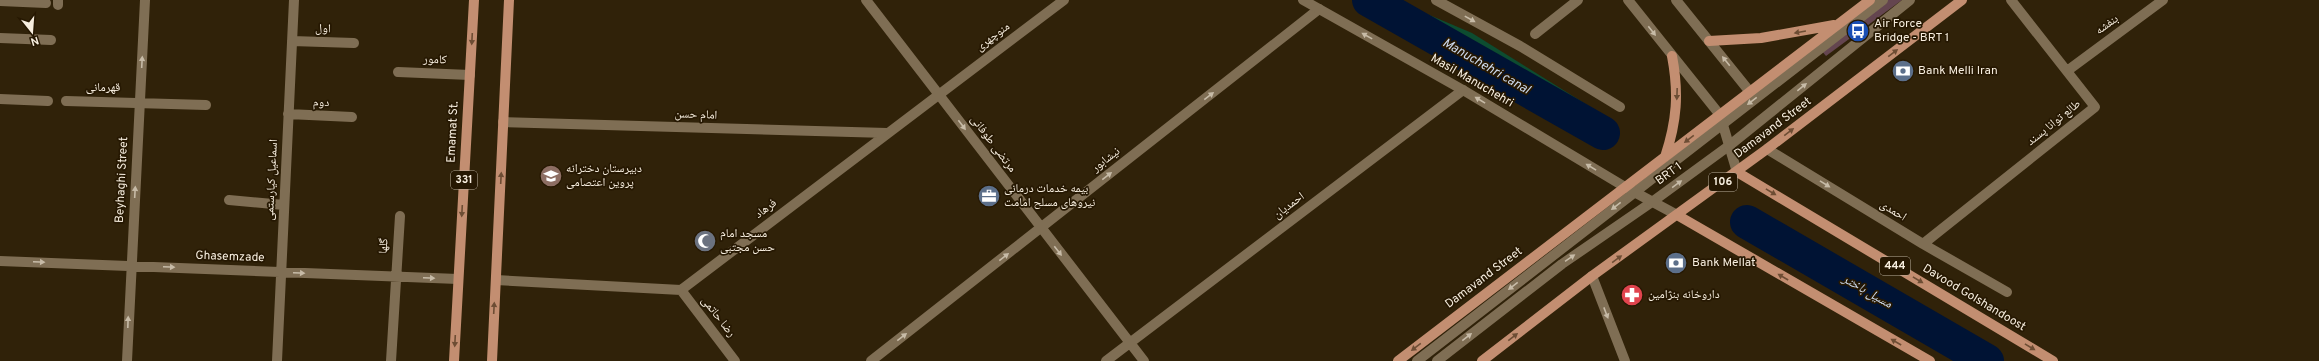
<svg xmlns="http://www.w3.org/2000/svg" width="2319" height="361" viewBox="0 0 2319 361" font-family="Overpass,'Noto Naskh Arabic',sans-serif">
  <style>
    .green { fill: #0d4c30 }
    .lines { fill: none; stroke-linecap: round; stroke-linejoin: round }
    .river { stroke: #001334; stroke-width: 34 }
    .building { fill: #64454f }
    .lane { stroke: #7f6e54; stroke-width: 10 }
    .street { stroke: #7f6e54; stroke-width: 10 }
    .secondary { stroke: #7f6e54; stroke-width: 10 }
    .primary { stroke: #c38e71; stroke-width: 10 }
    .oneway { fill: #c7bba7 }
    .oneway2 { fill: #6d4d34 }
    .labels { text-anchor: middle; dominant-baseline: central; stroke-width: 3.5; stroke-linejoin: round; paint-order: stroke }
    .shield { fill: #261802; stroke: #b8ae9d; stroke-width: 1 }
    .shield-label { font-size: 11px; font-weight: bold; fill: #f7eedf }
    .poi-label { font-size: 12px; fill: #f7eedf; stroke: #261802; text-anchor: start }
    .street-label { font-size: 12px; fill: #f7eedf; stroke: #261802 }
    .water-label { font-size: 13px; font-style: italic; fill: #cddaee; stroke: #261802 }
  </style>
  <rect width="100%" height="100%" fill="#302209"/>
  <path class="green" d="M1408 6 1472 33 1616 123 1596 146 1393 30Z"/>
  <g class="lines">
    <path class="river" d="M1369 0 1603 133
      M1747 222 1987 361"/>
  </g>
  <path class="building" d="M1887 0H1902L1826 56 1821 50Z"/>
  <g class="lines">
    <path class="lane" d="M1417 361 1883 0
      M1437 361 1562 264 1652 202 1730 145 1910 0"/>
    <path class="street" d="M866 0 1144 361
      M0 1 46 3
      M58 5V0
      M1535 34 1578 0
      M0 38 51 40
      M292 41 354 43
      M2067 71 2163 0
      M398 72 470 75
      M0 99 48 101
      M66 101 206 105
      M288 114 352 117
      M503 122 887 133
      M1767 149 1923 244 2007 292
      M229 200 284 205
      M1923 244 2095 107 2011 0
      M0 261 458 279
      M1592 276 1625 361
      M496 280 681 290 1064 0
      M681 290 735 361
      M127 361 145 0
      M277 361 294 0
      M391 361 400 216
      M871 361 1319 9
      M1106 361 1463 90"/>
    <path class="secondary" d="M1303 0 1463 90 1625 187 1677 215
      M1436 0 1520 46 1620 107
      M1628 0 1720 115 1737 172
      M1676 0 1750 92"/>
    <path class="primary" d="M1709 41 1761 38 1834 25
      M1665 157C1677 121 1679 93 1672 56
      M1737 172 2053 361
      M1677 215 1930 361
      M454 361 474 0
      M492 361 509 0
      M1398 361 1870 0
      M1482 361 1592 276 1767 149 1962 0"/>
  </g>
  <defs><path id="oneway-solid" d="M-6-.8H1V-3.2L6.5 0L1 3.2V.8H-6Z"/></defs>
  <g class="oneway">
    <use href="#oneway-solid" transform="translate(1470 19) rotate(29)"/>
    <use href="#oneway-solid" transform="translate(1652 31) rotate(52)"/>
    <use href="#oneway-solid" transform="translate(1367 36) rotate(-151)"/>
    <use href="#oneway-solid" transform="translate(1726 61) rotate(-129)"/>
    <use href="#oneway-solid" transform="translate(142 62) rotate(-87)"/>
    <use href="#oneway-solid" transform="translate(1802 87) rotate(-39)"/>
    <use href="#oneway-solid" transform="translate(1209 96) rotate(-38)"/>
    <use href="#oneway-solid" transform="translate(1480 100) rotate(-149)"/>
    <use href="#oneway-solid" transform="translate(1752 101) rotate(142)"/>
    <use href="#oneway-solid" transform="translate(962 125) rotate(53)"/>
    <use href="#oneway-solid" transform="translate(1591 167) rotate(-149)"/>
    <use href="#oneway-solid" transform="translate(1107 176) rotate(-38)"/>
    <use href="#oneway-solid" transform="translate(1677 184) rotate(-36)"/>
    <use href="#oneway-solid" transform="translate(1825 184) rotate(32)"/>
    <use href="#oneway-solid" transform="translate(135 192) rotate(-87)"/>
    <use href="#oneway-solid" transform="translate(1616 206) rotate(142)"/>
    <use href="#oneway-solid" transform="translate(1058 251) rotate(52)"/>
    <use href="#oneway-solid" transform="translate(1004 257) rotate(-38)"/>
    <use href="#oneway-solid" transform="translate(1570 258) rotate(-34)"/>
    <use href="#oneway-solid" transform="translate(39 262) rotate(2)"/>
    <use href="#oneway-solid" transform="translate(169 267) rotate(2)"/>
    <use href="#oneway-solid" transform="translate(299 273) rotate(3)"/>
    <use href="#oneway-solid" transform="translate(429 278) rotate(2)"/>
    <use href="#oneway-solid" transform="translate(1513 286) rotate(142)"/>
    <use href="#oneway-solid" transform="translate(1606 313) rotate(69)"/>
    <use href="#oneway-solid" transform="translate(128 322) rotate(-88)"/>
    <use href="#oneway-solid" transform="translate(902 337) rotate(-38)"/>
    <use href="#oneway-solid" transform="translate(1467 337) rotate(-38)"/>
  </g>
  <g class="oneway2">
    <use href="#oneway-solid" transform="translate(1800 32) rotate(170)"/>
    <use href="#oneway-solid" transform="translate(472 39) rotate(93)"/>
    <use href="#oneway-solid" transform="translate(1893 53) rotate(-37)"/>
    <use href="#oneway-solid" transform="translate(1677 94) rotate(92)"/>
    <use href="#oneway-solid" transform="translate(1789 132) rotate(-37)"/>
    <use href="#oneway-solid" transform="translate(1689 139) rotate(143)"/>
    <use href="#oneway-solid" transform="translate(501 178) rotate(-87)"/>
    <use href="#oneway-solid" transform="translate(1771 192) rotate(31)"/>
    <use href="#oneway-solid" transform="translate(462 211) rotate(93)"/>
    <use href="#oneway-solid" transform="translate(1617 259) rotate(-36)"/>
    <use href="#oneway-solid" transform="translate(1783 277) rotate(-150)"/>
    <use href="#oneway-solid" transform="translate(1918 280) rotate(31)"/>
    <use href="#oneway-solid" transform="translate(494 308) rotate(-87)"/>
    <use href="#oneway-solid" transform="translate(1513 337) rotate(-38)"/>
    <use href="#oneway-solid" transform="translate(455 341) rotate(93)"/>
    <use href="#oneway-solid" transform="translate(1896 342) rotate(-150)"/>
    <use href="#oneway-solid" transform="translate(1416 347) rotate(143)"/>
    <use href="#oneway-solid" transform="translate(2030 347) rotate(31)"/>
  </g>
  <defs>
    <g id="bus-disc" transform="scale(1.15)"><circle r="9.5" fill="#1a4fb4" stroke="#261802"/><path d="M-5-6H5V4H4V6H2V4H-2V6H-4V4H-5ZM-3.5-4V0h7V-4ZM-3.5 1.2v1.5H-2V1.2ZM2 1.2v1.5H3.5V1.2Z" fill="#fff"/></g>
    <g id="bank-disc" transform="scale(1.15)"><circle r="9.5" fill="#5c6f8a" stroke="#261802"/><path d="M-6-4H6V4H-6ZM0-2.3a2.3 2.3 0 1 0 0 4.6a2.3 2.3 0 1 0 0-4.6Z" fill="#fff"/></g>
    <g id="school-disc" transform="scale(1.15)"><circle r="9.5" fill="#8d6e63" stroke="#261802"/><path d="M0-5L7-2L0 1L-7-2ZM-4 1L0 2.5L4 1V4Q0 6-4 4Z" fill="#fff"/></g>
    <g id="office-disc" transform="scale(1.15)"><circle r="9.5" fill="#5c6f8a" stroke="#261802"/><path d="M-6-3h4V-5.5h4V-3h4V5H-6ZM-1-4.5V-3h2v-1.5ZM-6 0V1H6V0Z" fill="#fff"/></g>
    <g id="mosque-disc" transform="scale(1.15)"><circle r="9.5" fill="#6b7280" stroke="#261802"/><path d="M3.5-4.9A6 6 0 1 0 3.5 4.9A5 5 0 1 1 3.5-4.9Z" fill="#fff"/></g>
    <g id="pharmacy-disc" transform="scale(1.15)"><circle r="9.5" fill="#e0444e" stroke="#261802"/><path d="M-2-6h4v4h4v4h-4v4h-4v-4h-4v-4h4Z" fill="#fff"/></g>
  </defs>
  <g fill-rule="evenodd">
    <use href="#bus-disc" x="1858" y="31"/>
    <use href="#bank-disc" x="1903" y="71"/>
    <use href="#school-disc" x="551" y="176"/>
    <use href="#office-disc" x="989" y="196"/>
    <use href="#mosque-disc" x="705" y="241"/>
    <use href="#bank-disc" x="1676" y="263"/>
    <use href="#pharmacy-disc" x="1632" y="295"/>
  </g>
  <g class="labels">
    <g class="shield">
      <rect x="451" y="171" width="26" height="18" rx="3"/>
      <rect x="1709" y="173" width="28" height="18" rx="3"/>
      <rect x="1880" y="257" width="30" height="18" rx="3"/>
    </g>
    <g class="shield-label">
      <text x="464" y="180">331</text>
      <text x="1723" y="182">106</text>
      <text x="1895" y="266">444</text>
    </g>
    <g class="poi-label">
      <text x="1874" y="24">Air Force<tspan x="1874" dy="14">Bridge - BRT 1</tspan></text>
      <text x="1918" y="71">Bank Melli Iran</text>
      <text x="566" y="169">دبیرستان دخترانه<tspan x="566" dy="14">پروین اعتصامی</tspan></text>
      <text x="1004" y="189">بیمه خدمات درمانی<tspan x="1004" dy="14">نیروهای مسلح امامت</tspan></text>
      <text x="720" y="234">مسجد امام<tspan x="720" dy="14">حسن مجتبی</tspan></text>
      <text x="1692" y="263">Bank Mellat</text>
      <text x="1648" y="295">داروخانه بنژامین</text>
    </g>
    <g class="street-label">
      <text transform="translate(2107 25) rotate(-36)">بنفشه</text>
      <text transform="translate(323 29) rotate(2)">اول</text>
      <text transform="translate(993 37) rotate(-37)">منوچهری</text>
      <text transform="translate(435 60) rotate(2)">کامور</text>
      <text transform="translate(1472 81) rotate(30)">Masil Manuchehri</text>
      <text x="103" y="88">قهرمانی</text>
      <text transform="translate(321 103) rotate(2)">دوم</text>
      <text transform="translate(696 115) rotate(2)">امام حسن</text>
      <text transform="translate(2054 123) rotate(-39)">طالع توانا پسند</text>
      <text transform="translate(1773 128) rotate(-37)">Damavand Street</text>
      <text transform="translate(453 132) rotate(-87)">Emamat St.</text>
      <text transform="translate(993 144) rotate(53)">مرتضی طوفانی</text>
      <text transform="translate(1106 160) rotate(-38)">نیشابور</text>
      <text transform="translate(1669 174) rotate(-36)">BRT 1</text>
      <text transform="translate(122 180) rotate(-87)">Beyhaghi Street</text>
      <text transform="translate(272 180) rotate(-87)">اسماعیل کیارستمی</text>
      <text transform="translate(1289 206) rotate(-37)">احمدیان</text>
      <text transform="translate(766 209) rotate(-37)">فرهاد</text>
      <text transform="translate(1893 211) rotate(32)">احمدی</text>
      <text transform="translate(384 246) rotate(-86)">گلها</text>
      <text transform="translate(230 257) rotate(2)">Ghasemzade</text>
      <text transform="translate(1484 278) rotate(-37)">Damavand Street</text>
      <text transform="translate(1974 298) rotate(31)">Davood Golshandoost</text>
      <text transform="translate(718 317) rotate(52)">رضا حاتمی</text>
    </g>
    <g class="water-label">
      <text transform="translate(1486 67) rotate(30)">Manuchehri canal</text>
      <text transform="translate(1867 292) rotate(30)">مسیل باختر</text>
    </g>
  </g>
  <g transform="translate(32 32) rotate(163)" stroke="#261802" stroke-width="3" paint-order="stroke">
  <path d="M0-3L7 15L0 10L-7 15Z" fill="#f7eedf"/>
  <text y="-6" font-size="11" font-weight="bold" text-anchor="middle" fill="#f7eedf">N</text>
  </g>
</svg>
